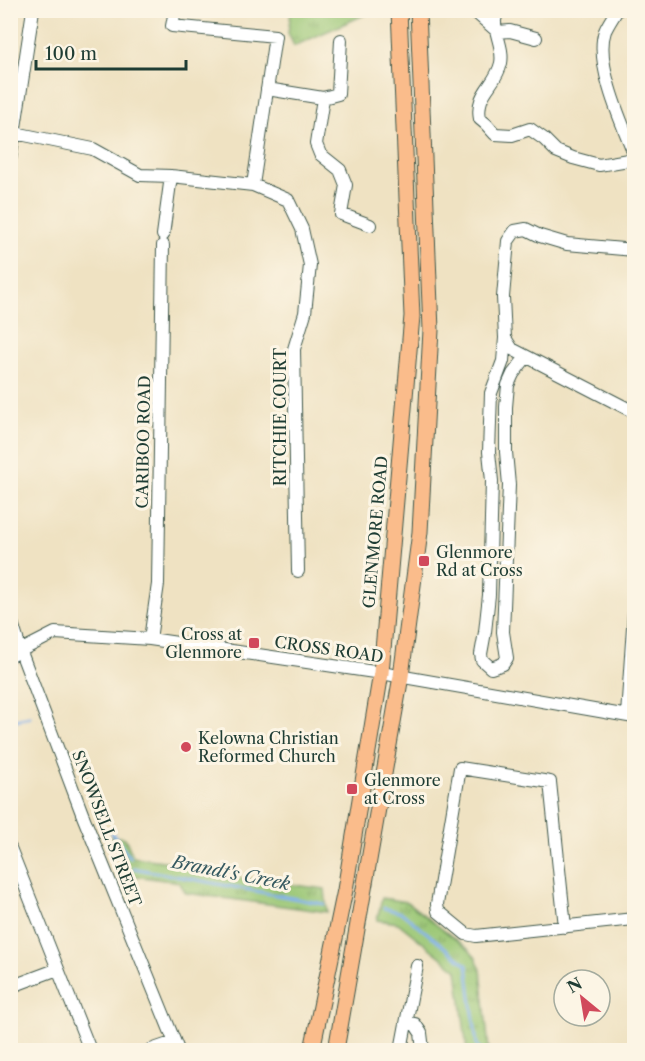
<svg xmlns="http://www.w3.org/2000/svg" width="645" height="1061" viewBox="0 0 645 1061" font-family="'Libre Caslon Text',serif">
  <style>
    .park { fill: url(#park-tufts); stroke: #5c8254; stroke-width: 1.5 }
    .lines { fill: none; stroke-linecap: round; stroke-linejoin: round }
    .stream { stroke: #7dafe9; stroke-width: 3 }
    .minor-casing { stroke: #3e5649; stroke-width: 14 }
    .major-casing { stroke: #3e5649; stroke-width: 17 }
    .minor { stroke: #fff; stroke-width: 12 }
    .major { stroke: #fabc8b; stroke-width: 15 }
    .poi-dot { fill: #d1495b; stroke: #fcf5e5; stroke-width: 2 }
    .labels { text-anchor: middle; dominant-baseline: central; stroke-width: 6; stroke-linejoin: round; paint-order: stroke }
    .street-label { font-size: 16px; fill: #1f3d34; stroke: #fcf5e5 }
    .poi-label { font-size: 16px; fill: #1f3d34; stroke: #fcf5e5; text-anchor: start }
    .water-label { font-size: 18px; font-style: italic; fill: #365a61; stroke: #fcf5e5 }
  </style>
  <defs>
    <pattern id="park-tufts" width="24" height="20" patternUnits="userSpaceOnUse" patternTransform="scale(1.5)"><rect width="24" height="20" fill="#99c673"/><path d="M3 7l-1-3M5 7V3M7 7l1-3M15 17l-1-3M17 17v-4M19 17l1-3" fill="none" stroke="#7ca25f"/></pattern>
  </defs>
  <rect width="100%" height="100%" fill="#fcf5e5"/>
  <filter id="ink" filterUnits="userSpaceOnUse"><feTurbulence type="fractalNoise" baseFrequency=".0167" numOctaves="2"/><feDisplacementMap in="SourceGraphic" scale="12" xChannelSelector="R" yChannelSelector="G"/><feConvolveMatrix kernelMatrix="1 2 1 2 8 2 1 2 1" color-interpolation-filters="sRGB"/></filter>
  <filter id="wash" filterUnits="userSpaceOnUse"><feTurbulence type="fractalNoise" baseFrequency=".008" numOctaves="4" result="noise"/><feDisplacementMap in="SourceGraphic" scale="24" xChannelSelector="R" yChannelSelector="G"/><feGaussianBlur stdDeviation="1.35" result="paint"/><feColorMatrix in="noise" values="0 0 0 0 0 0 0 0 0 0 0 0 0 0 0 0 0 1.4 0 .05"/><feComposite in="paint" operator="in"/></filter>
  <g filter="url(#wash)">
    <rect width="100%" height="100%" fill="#efe2c2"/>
    <path class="park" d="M291 11V10L373 11 294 46 288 33Z
      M112 836 125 838 133 857 193 865 192 872 325 889 327 912 186 893 179 882 127 875Z
      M382 898 407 902 468 949 476 958 481 970 489 1050H467L457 970 398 923 377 920Z"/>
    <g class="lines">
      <path class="stream" d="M10 721 30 717
        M112 833 130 858
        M133 868 324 904
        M384 908 402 913 467 965 477 1045 481 1050"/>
    </g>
  </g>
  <g filter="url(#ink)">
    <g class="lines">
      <g class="minor-casing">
        <path id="minor" d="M473 10 498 32 510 31 536 38
          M498 10C498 11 495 19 495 20 494 33 504 48 501 63 496 86 475 92 480 119L486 124 495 134 512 135 530 129 544 139 556 151 573 158 599 165 634 159
          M617 10C613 17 608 24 605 31 594 62 622 124 634 153
          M267 89 323 98 316 144 320 154 340 170 346 185 341 214 370 225
          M323 98 338 94 341 40
          M10 132 93 149 140 175 171 176 253 185 275 36 172 26 175 10
          M10 160 33 10
          M253 185 288 200 302 229 310 265 305 313 294 349 298 571
          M163 235 171 176
          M634 250 567 244 540 236 526 229 515 231 508 241 503 297 505 338 512 349 634 412
          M505 338 503 361 491 393 489 452 492 481 489 595 485 632 481 654 482 660 491 668 503 664 507 658 503 632 509 485 506 452V407L508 385 513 374 526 357
          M10 616 21 652 83 816 178 1050
          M150 639 158 584 163 245
          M10 656 55 633 150 639 381 673 634 717
          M627 715 634 612
          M10 848 90 1050
          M565 927 550 782 460 768 437 904 438 911 466 934 476 936 634 919
          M10 987 58 969
          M406 1024H415L421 1033 423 1050
          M151 1050 174 1042
          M401 1050 417 966"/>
      </g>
      <g class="major-casing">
        <path id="major" d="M312 1050 345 890 381 673 412 316 399 10
          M336 1050 401 676 420 532 431 330 418 10"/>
      </g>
      <use href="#minor" class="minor"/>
      <use href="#major" class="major"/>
    </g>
  </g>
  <g class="poi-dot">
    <rect x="418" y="555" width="12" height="12" rx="3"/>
    <rect x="248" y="637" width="12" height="12" rx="3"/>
    <circle cx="186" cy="747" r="6"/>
    <rect x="346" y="783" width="12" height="12" rx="3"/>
  </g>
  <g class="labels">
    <g class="street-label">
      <text transform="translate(280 417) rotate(-90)">RITCHIE COURT</text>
      <text transform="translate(143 442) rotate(-89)">CARIBOO ROAD</text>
      <text transform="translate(375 532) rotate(-85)">GLENMORE ROAD</text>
      <text transform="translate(329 649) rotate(8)">CROSS ROAD</text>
      <text transform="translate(107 828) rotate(69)">SNOWSELL STREET</text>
    </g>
    <g class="poi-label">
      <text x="436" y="552">Glenmore<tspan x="436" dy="18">Rd at Cross</tspan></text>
      <text x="242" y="634" text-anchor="end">Cross at<tspan x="242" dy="18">Glenmore</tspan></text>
      <text x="198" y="738">Kelowna Christian<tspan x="198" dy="18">Reformed Church</tspan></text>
      <text x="364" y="780">Glenmore<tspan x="364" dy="18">at Cross</tspan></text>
    </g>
    <g class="water-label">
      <text transform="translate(231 873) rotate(11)">Brandt's Creek</text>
    </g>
  </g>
  <rect width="645" height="1061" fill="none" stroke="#fcf5e5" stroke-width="36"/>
  <g transform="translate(582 998) rotate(330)"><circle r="28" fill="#fcf5e5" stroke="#a4ab9e" stroke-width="1.5"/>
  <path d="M0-4.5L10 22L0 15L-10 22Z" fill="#d1495b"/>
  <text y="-9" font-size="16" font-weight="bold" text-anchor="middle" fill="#1f3d34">N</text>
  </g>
  <path d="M36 60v9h150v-9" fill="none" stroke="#1f3d34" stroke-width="3"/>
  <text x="45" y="60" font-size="18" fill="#1f3d34" stroke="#fcf5e5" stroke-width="4.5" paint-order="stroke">100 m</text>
</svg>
